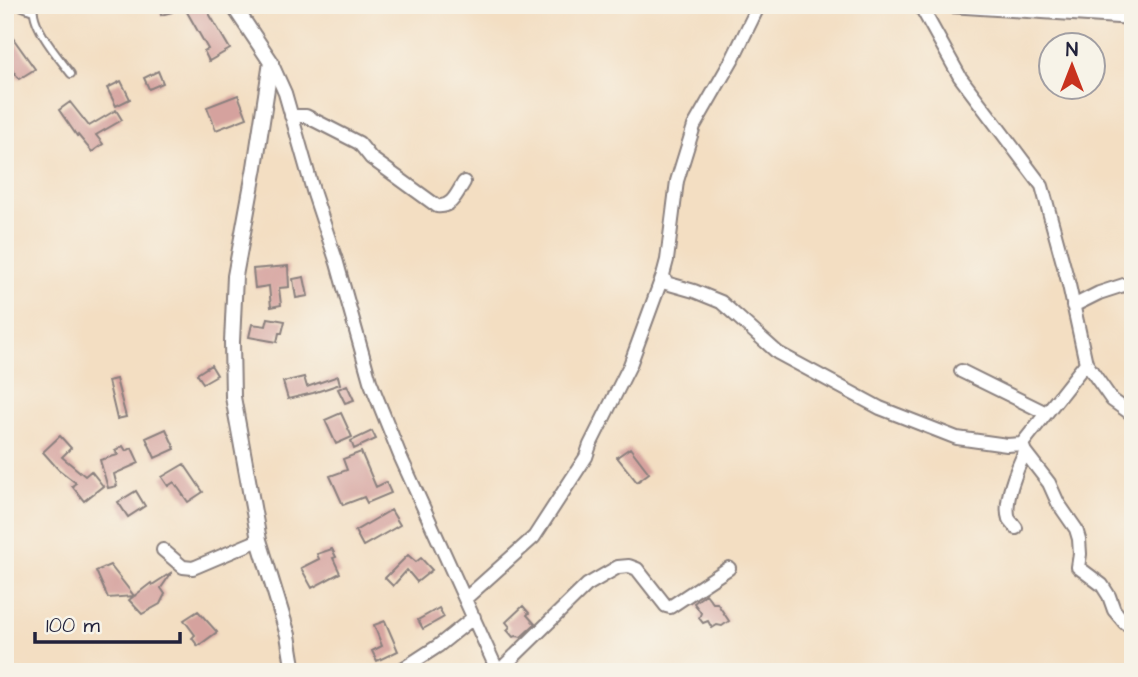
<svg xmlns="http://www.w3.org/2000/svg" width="1138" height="677" viewBox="0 0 1138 677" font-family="'Architects Daughter',sans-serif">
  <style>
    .building { fill: #d5a29e }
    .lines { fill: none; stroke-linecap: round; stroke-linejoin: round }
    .service-casing { stroke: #8a807e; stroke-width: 10 }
    .minor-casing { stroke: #8a807e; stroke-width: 16 }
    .tertiary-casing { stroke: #8a807e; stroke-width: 18 }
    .service { stroke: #fff; stroke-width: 6 }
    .minor { stroke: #fff; stroke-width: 12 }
    .tertiary { stroke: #fff; stroke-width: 14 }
  </style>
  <rect width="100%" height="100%" fill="#f7f3e8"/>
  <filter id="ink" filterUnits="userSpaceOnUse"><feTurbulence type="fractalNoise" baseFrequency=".0143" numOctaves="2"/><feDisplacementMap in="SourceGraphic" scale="14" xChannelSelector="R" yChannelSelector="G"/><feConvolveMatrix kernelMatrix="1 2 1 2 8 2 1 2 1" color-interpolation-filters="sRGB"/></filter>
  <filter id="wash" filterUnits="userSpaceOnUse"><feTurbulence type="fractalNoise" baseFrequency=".00686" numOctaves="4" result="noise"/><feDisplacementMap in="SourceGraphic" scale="28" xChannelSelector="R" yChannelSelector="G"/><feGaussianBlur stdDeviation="1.57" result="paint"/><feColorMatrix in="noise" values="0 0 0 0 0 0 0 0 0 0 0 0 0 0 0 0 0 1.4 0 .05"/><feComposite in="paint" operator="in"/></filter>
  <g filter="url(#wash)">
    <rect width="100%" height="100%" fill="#f3dec2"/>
    <g id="blocks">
      <path class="building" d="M159 5H171L172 12 161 15Z
        M183 5H204L230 49 209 61 204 51 208 49Z
        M5 27 35 69 19 79 5 59Z
        M158 71 163 83 149 89 144 78Z
        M121 81 130 99 116 106 107 88Z
        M238 95 247 118 216 130 207 107Z
        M70 102 89 126 116 110 122 120 96 135 103 144 92 152 78 135 77 136 59 110Z
        M288 266 289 287 279 288 281 305 271 307 269 286 255 288 253 269Z
        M304 277 308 296 296 298 293 279Z
        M268 318 285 321 282 333H279L277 342 249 337 252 324 266 326Z
        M211 365 217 375 203 383 197 374Z
        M338 376 340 384 313 393 288 399 283 382 304 377 307 387Z
        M116 379 126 417 117 419 108 381Z
        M347 385 354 400 345 403 338 389Z
        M341 413 352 437 336 444 325 420Z
        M166 429 175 449 155 458 146 438Z
        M372 431 376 439 354 449 351 441Z
        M60 436 71 448 62 457 85 476 91 471 103 486 84 501 72 486 76 483 58 469 43 452Z
        M123 446 126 451 132 448 139 463 114 474 117 486 108 488 100 460 118 455 115 450Z
        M630 448 649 473 637 482 617 457Z
        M361 452 376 487 386 482 391 493 367 503 364 497 343 505 330 476 347 470 343 459Z
        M184 464 203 492 188 502 174 482 168 486 162 477Z
        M136 491 145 506 128 517 118 502Z
        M391 510 400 525 363 546 355 531Z
        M332 549 336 557 333 558 340 573 312 588 301 568 319 559 317 554Z
        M408 555 416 562 421 558 432 570 417 582 407 570 393 586 385 578Z
        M110 565 134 596 108 598 96 571Z
        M172 572 161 588 165 594 160 604 142 614 129 600 151 583 152 585Z
        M706 594 713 603H717L729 621 722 626 717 625 712 628 708 621 703 623 699 618 701 613 694 603Z
        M523 606 529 613 527 615 535 624 521 637 517 636 513 637 507 630 510 627 506 622Z
        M439 608 444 617 423 629 418 620Z
        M198 611 217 632 198 646 192 638 195 635 184 620Z
        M385 621 398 651 377 661 372 651 382 646 374 625Z"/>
    </g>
  </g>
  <g filter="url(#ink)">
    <use href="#blocks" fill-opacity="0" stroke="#8a807e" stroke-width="2"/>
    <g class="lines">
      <g class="service-casing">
        <path id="service" d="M18 5 33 11
          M34 5C30 25 59 58 71 74"/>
      </g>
      <g class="minor-casing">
        <path id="minor" d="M759 5 733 58 694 126 677 181 667 260 663 275 666 283 694 291 721 302 778 353 880 408 957 438 1007 445 1022 444 1086 363 1112 400 1133 415
          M920 5 960 77 1042 186 1069 285 1086 363
          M935 5 1133 18
          M271 62 285 93 314 194 337 263 370 381 401 458 498 672
          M291 116H306L359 143 371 158 437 206C452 208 457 193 464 182
          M1073 306 1099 293 1133 282
          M961 371 1046 413
          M1022 444 1025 452 1049 483 1058 503 1076 529 1079 539 1080 554 1078 567 1102 585 1109 596 1114 610 1125 623
          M1016 528C1015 526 1010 521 1009 519 1003 502 1017 468 1025 452
          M163 550 183 567 193 568 259 540
          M465 599 534 537 586 457 590 445 630 365 663 275
          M398 672 438 646 474 617
          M498 672 587 585 618 567 629 566 637 569 666 606 670 607 729 568"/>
      </g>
      <g class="tertiary-casing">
        <path id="tertiary" d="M233 5 271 62 255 167 235 276 232 342 233 397 259 540 288 635 294 672"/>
      </g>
      <use href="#service" class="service"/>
      <use href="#minor" class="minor"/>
      <use href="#tertiary" class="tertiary"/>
    </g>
  </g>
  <rect width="1138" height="677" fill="none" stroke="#f7f3e8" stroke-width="28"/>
  <g transform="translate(1072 66)"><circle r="33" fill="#f7f3e8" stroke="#a29fa3" stroke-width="2"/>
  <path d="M0-5L12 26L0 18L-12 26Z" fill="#c8321e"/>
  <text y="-10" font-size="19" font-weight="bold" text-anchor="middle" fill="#22223b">N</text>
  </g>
  <path d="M35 632v10h145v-10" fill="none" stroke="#22223b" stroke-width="3.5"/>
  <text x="46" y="632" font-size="21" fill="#22223b" stroke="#f7f3e8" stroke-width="5" paint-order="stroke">100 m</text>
</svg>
